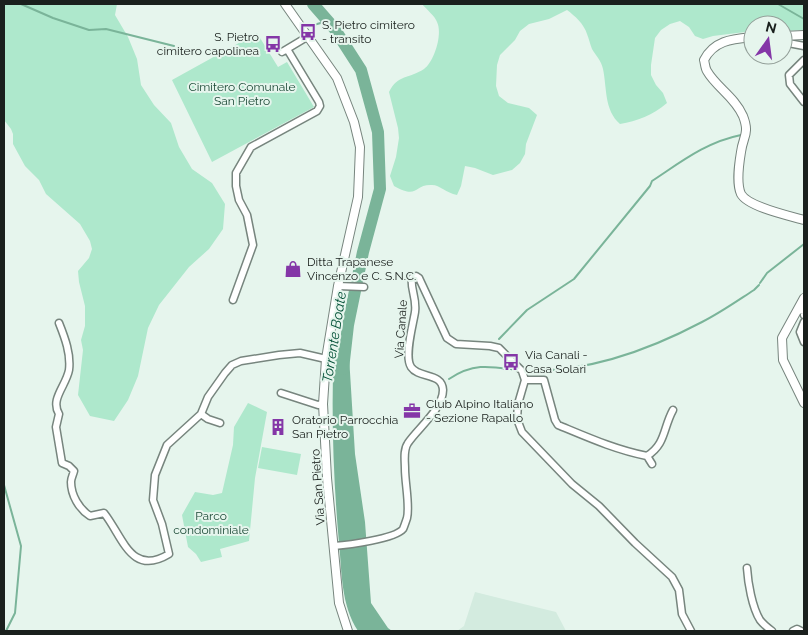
<svg xmlns="http://www.w3.org/2000/svg" width="808" height="635" viewBox="0 0 808 635" font-family="Raleway,sans-serif">
  <style>
    .built { fill: #d3ebdf }
    .green { fill: #aee8cc }
    .water { fill: #7ab499 }
    .lines { fill: none; stroke-linecap: round; stroke-linejoin: round }
    .stream { stroke: #7ab499; stroke-width: 2 }
    .river { stroke: #7ab499; stroke-width: 12 }
    .minor-casing { stroke: #77857e; stroke-width: 9 }
    .tertiary-casing { stroke: #77857e; stroke-width: 10 }
    .minor { stroke: #fff; stroke-width: 6 }
    .tertiary { stroke: #fff; stroke-width: 8 }
    .labels { text-anchor: middle; dominant-baseline: central; stroke-width: 4; stroke-linejoin: round; paint-order: stroke }
    .poi-label { font-size: 12px; fill: #1a201d; stroke: #e6f5ed; text-anchor: start }
    .park-label { font-size: 12px; fill: #1b4936; stroke: #e6f5ed }
    .street-label { font-size: 12px; fill: #1a201d; stroke: #e6f5ed }
    .water-label { font-size: 14px; font-style: italic; fill: #004f35; stroke: #e6f5ed }
  </style>
  <rect width="100%" height="100%" fill="#e6f5ed"/>
  <path class="built" d="M475 592 556 612 566 631H457L464 626Z"/>
  <path class="green" d="M4 4H117L115 15 128 37 137 59 141 85 154 105 171 123 179 147 192 169 212 183 225 204 223 229 209 249 189 267 159 305 148 328 138 376 128 400 114 421 90 416 78 395 83 350 81 340 85 326V306L79 282 78 271 89 258 92 249 90 241 80 224 46 194 39 180 25 166 13 144V134L11 129 4 120Z
    M422 4H804V30L783 31V25H753V31L713 36 703 39 695 36 689 27 680 21 670 24 661 30 655 38 651 65V75L656 85 663 93 667 103C653 115 637 121 620 124 604 110 607 88 603 69 601 60 596 56 592 49 590 44 589 39 587 34 584 24 575 16 567 10L549 19 529 24 520 31 515 40 500 55 497 65 496 86 499 96 508 103 529 108 537 115 526 144 525 154 520 163 512 170 493 175 475 168 465 166 461 186 457 195C446 193 440 185 432 185 413 184 419 200 394 186L390 176 396 157 399 138 398 128 389 92C398 74 409 79 424 69 434 62 443 34 437 22 435 16 426 9 422 4Z
    M257 33 278 67 287 62 314 107 212 162 172 80Z
    M248 403 267 412 255 478 249 541 220 549 222 557 201 562 196 554 188 547 182 515 195 492 213 495 222 493 233 445 234 427Z
    M262 447 301 454 297 475 258 468Z"/>
  <path class="water" d="M334 341 349 356 355 454 365 522 371 603 388 628 392 631H358C341 605 342 573 339 543 333 476 331 409 334 341Z"/>
  <g class="lines">
    <path class="stream" d="M21 4 53 18 89 30 106 29 174 46
      M778 4 804 19
      M306 27 328 21
      M760 283 767 273 804 244
      M499 339 527 310 574 279 650 186 652 181C681 162 706 142 741 135
      M531 371C591 371 649 350 702 322 720 313 737 301 754 290L759 285
      M449 379C473 363 489 366 516 370
      M4 485 21 546 15 613 6 631"/>
    <path class="river" d="M313 4 334 28 361 70 378 132 380 189 363 252 348 325 343 369"/>
    <g class="minor-casing">
      <path id="minor" d="M783 42 804 46
        M282 52 307 37
        M804 60 789 75 790 84 804 102
        M338 286 364 287
        M233 300 253 245 247 215 239 200 236 186V173L251 147 317 111 320 106 319 102 287 49
        M798 310 804 311V315
        M804 322 800 332 804 342
        M59 323C65 338 71 354 69 370 66 386 50 399 59 414L56 427 62 463 69 466 74 471C73 475 71 478 71 482 71 495 79 509 90 516L104 513C123 537 131 577 169 554L162 524 153 500 155 475 167 445 201 414 208 397 225 373 232 365 241 361 279 355 300 353 326 359
        M525 380H544L555 420 558 425C587 437 616 450 647 456L652 464
        M281 393 318 405 323 404
        M201 414 208 419 220 423
        M647 456C666 444 663 428 673 410
        M334 546C347 545 395 539 403 529 404 527 406 521 407 518 410 506 405 483 405 469 405 461 403 450 408 443 417 429 443 409 443 390 442 372 419 379 411 367 404 356 413 325 415 312 417 298 410 289 412 278L416 276 419 278 447 338 456 344 490 346 499 348 522 371 525 380 518 404 517 419 522 432 572 484 599 506 635 543 672 577 679 590 682 614 691 631
        M747 568C748 583 752 607 760 620 763 624 768 628 772 631
        M793 631 797 629 801 631"/>
    </g>
    <g class="tertiary-casing">
      <path id="tertiary" d="M285 4 337 78 354 122 360 147 358 197 338 286 326 359 323 404 327 478 339 603 348 631
        M783 36 804 35
        M753 37C733 39 714 40 704 60 705 63 705 68 707 71 716 87 735 97 743 116 750 134 743 136 741 152 739 164 736 183 741 194 748 207 790 216 804 220
        M804 298 782 338 783 360 804 403"/>
    </g>
    <use href="#minor" class="minor"/>
    <use href="#tertiary" class="tertiary"/>
  </g>
  <defs>
    <g id="bus-bare" transform="scale(1.35)"><path d="M-5-6H5V4H4V6H2V4H-2V6H-4V4H-5ZM-3.5-4V0h7V-4ZM-3.5 1.2v1.5H-2V1.2ZM2 1.2v1.5H3.5V1.2Z" fill="#8436a7" stroke="#e6f5ed" stroke-width="2.5" paint-order="stroke"/></g>
    <g id="shop-bare" transform="scale(1.35)"><path d="M-5-2.5h2.3a2.7 3.5 0 0 1 5.4 0H5L5.5 6h-11ZM-1.5-2.5h3a1.5 2.3 0 0 0-3 0Z" fill="#8436a7" stroke="#e6f5ed" stroke-width="2.5" paint-order="stroke"/></g>
    <g id="office-bare" transform="scale(1.35)"><path d="M-6-3h4V-5.5h4V-3h4V5H-6ZM-1-4.5V-3h2v-1.5ZM-6 0V1H6V0Z" fill="#8436a7" stroke="#e6f5ed" stroke-width="2.5" paint-order="stroke"/></g>
    <g id="building-bare" transform="scale(1.35)"><path d="M-4-6H4V6H1V3H-1V6H-4ZM-2.5-4.3h1.7v1.8h-1.7ZM.8-4.3h1.7v1.8H.8ZM-2.5-1h1.7V.8h-1.7ZM.8-1h1.7V.8H.8Z" fill="#8436a7" stroke="#e6f5ed" stroke-width="2.5" paint-order="stroke"/></g>
  </defs>
  <g fill-rule="evenodd">
    <use href="#bus-bare" x="308" y="32"/>
    <use href="#bus-bare" x="273" y="44"/>
    <use href="#shop-bare" x="293" y="269"/>
    <use href="#bus-bare" x="511" y="362"/>
    <use href="#office-bare" x="412" y="411"/>
    <use href="#building-bare" x="278" y="427"/>
  </g>
  <g class="labels">
    <g class="poi-label">
      <text x="322" y="25">S. Pietro cimitero<tspan x="322" dy="14">- transito</tspan></text>
      <text x="259" y="37" text-anchor="end">S. Pietro<tspan x="259" dy="14">cimitero capolinea</tspan></text>
      <text x="307" y="262">Ditta Trapanese<tspan x="307" dy="14">Vincenzo e C. S.N.C.</tspan></text>
      <text x="525" y="355">Via Canali -<tspan x="525" dy="14">Casa Solari</tspan></text>
      <text x="426" y="404">Club Alpino Italiano<tspan x="426" dy="14">- Sezione Rapallo</tspan></text>
      <text x="292" y="420">Oratorio Parrocchia<tspan x="292" dy="14">San Pietro</tspan></text>
    </g>
    <g class="park-label">
      <text x="242" y="87">Cimitero Comunale<tspan x="242" dy="14">San Pietro</tspan></text>
      <text x="211" y="516">Parco<tspan x="211" dy="14">condominiale</tspan></text>
    </g>
    <g class="street-label">
      <text transform="translate(401 329) rotate(-86)">Via Canale</text>
      <text transform="translate(318 487) rotate(-94)">Via San Pietro</text>
    </g>
    <g class="water-label">
      <text transform="translate(334 337) rotate(-81)">Torrente Boate</text>
    </g>
  </g>
  <rect width="808" height="635" fill="none" stroke="#1a201d" stroke-width="10"/>
  <g transform="translate(768 40) rotate(14)"><circle r="24" fill="#e6f5ed" stroke="#94a09a"/>
  <path d="M0-4L9 19L0 12L-9 19Z" fill="#8436a7"/>
  <text y="-8" font-size="14" font-weight="bold" text-anchor="middle" fill="#1a201d">N</text>
  </g>
</svg>
